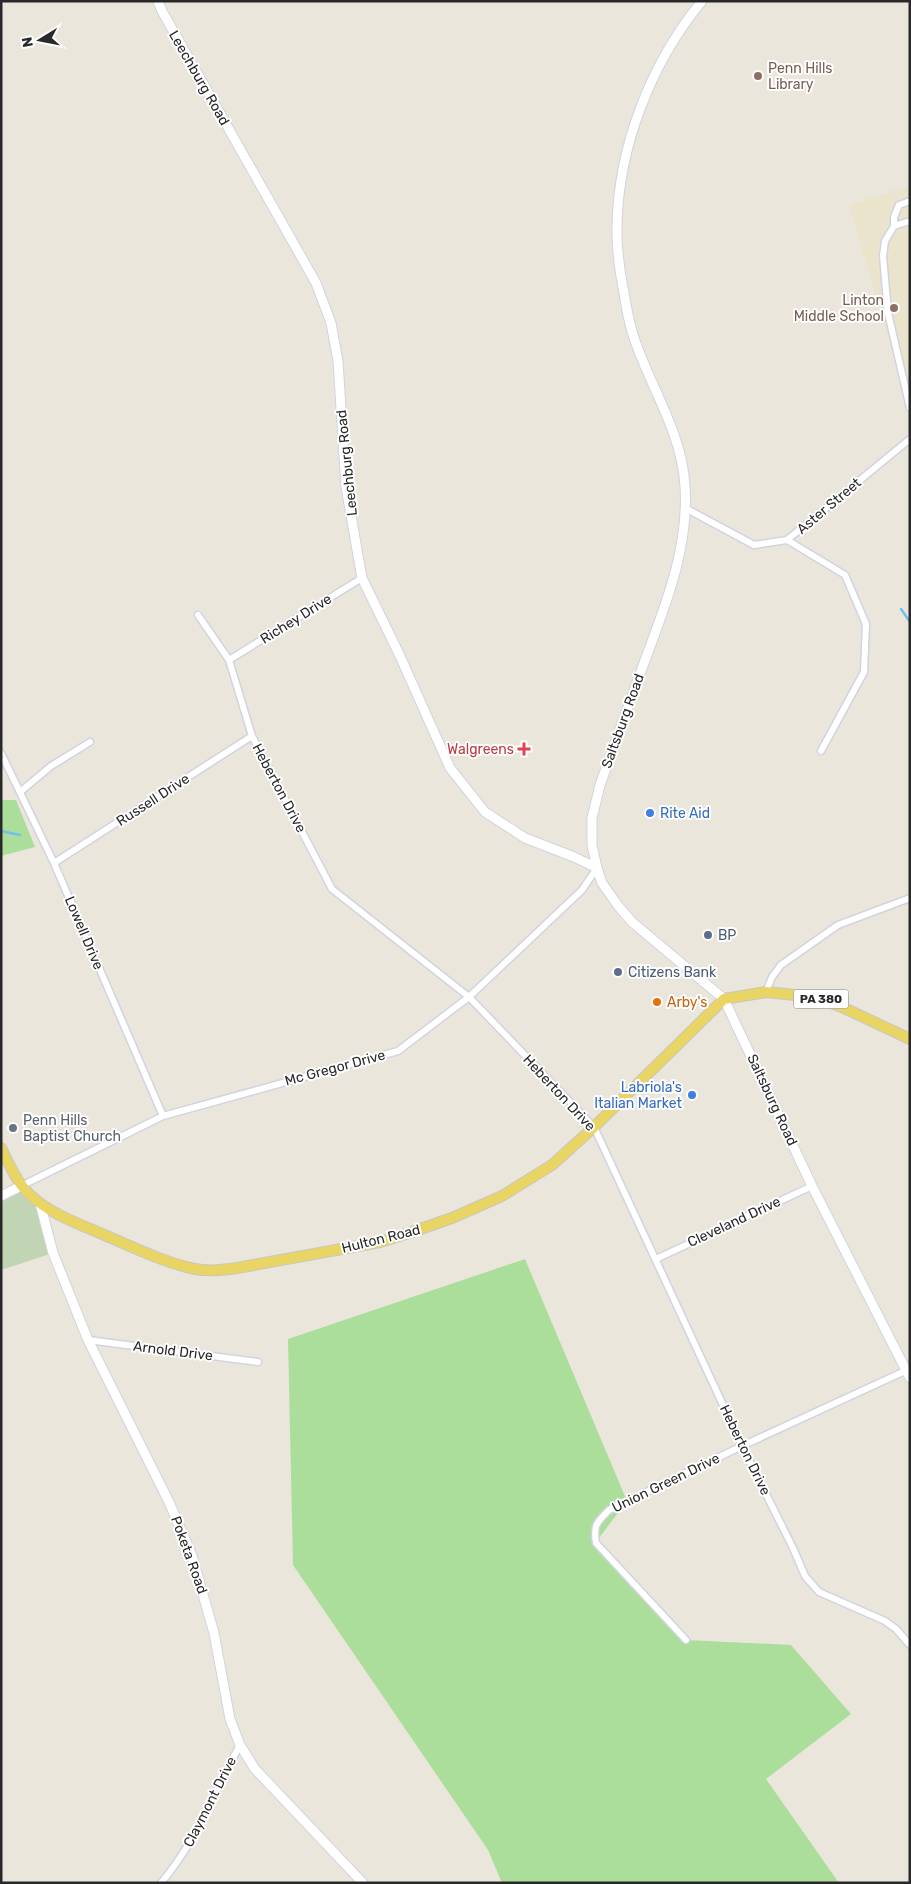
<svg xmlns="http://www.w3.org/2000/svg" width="911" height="1884" viewBox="0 0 911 1884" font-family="Rubik,sans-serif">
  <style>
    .education { fill: #ebe4cc }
    .green { fill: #acde9b }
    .cemetery { fill: #c1d4b4 }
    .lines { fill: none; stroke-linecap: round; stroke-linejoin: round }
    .stream { stroke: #74bfe7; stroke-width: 2.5 }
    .street-casing { stroke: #d1d3e1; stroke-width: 9 }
    .secondary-casing { stroke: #d1d3e1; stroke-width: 11 }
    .primary-casing { stroke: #c7c7c7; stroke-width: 12 }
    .street { stroke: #fff; stroke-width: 6 }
    .secondary { stroke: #fff; stroke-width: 9 }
    .primary { stroke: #e8d563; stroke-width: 10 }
    .education-dot { fill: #8d6e63; stroke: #fff; stroke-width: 2 }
    .health-dot { fill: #e0444e; stroke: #fff; stroke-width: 2 }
    .shop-dot { fill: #3f7fe0; stroke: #fff; stroke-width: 2 }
    .service-dot { fill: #5c6f8a; stroke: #fff; stroke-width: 2 }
    .food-dot { fill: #e8710a; stroke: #fff; stroke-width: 2 }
    .worship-dot { fill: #6b7280; stroke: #fff; stroke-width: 2 }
    .labels { text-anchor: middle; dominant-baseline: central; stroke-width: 4; stroke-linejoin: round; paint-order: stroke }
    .shield { fill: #fff; stroke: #696969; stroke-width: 1 }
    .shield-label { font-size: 12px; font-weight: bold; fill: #292929 }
    .education-label { font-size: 14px; fill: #785e54; stroke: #fff; text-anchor: start }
    .street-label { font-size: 14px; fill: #292929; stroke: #fff }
    .health-label { font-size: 14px; fill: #be3a42; stroke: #fff; text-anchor: end }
    .shop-label { font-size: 14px; fill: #366cbe; stroke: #fff; text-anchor: start }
    .service-label { font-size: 14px; fill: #4e5e75; stroke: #fff; text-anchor: start }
    .food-label { font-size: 14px; fill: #c56008; stroke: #fff; text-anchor: start }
    .worship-label { font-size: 14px; fill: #5b616d; stroke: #fff; text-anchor: start }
  </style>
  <rect width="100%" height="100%" fill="#ebe6dc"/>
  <path class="education" d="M910 185V412L849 205Z"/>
  <path class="green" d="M1 800H16L35 847 1 856Z
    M525 1259 627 1501 596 1542 686 1640 791 1645 851 1714 766 1779 839 1883H502L488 1850 293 1565 288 1339Z"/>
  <path class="cemetery" d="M21 1186 40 1203 53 1253 1 1270V1196Z"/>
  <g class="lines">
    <path class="stream" d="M901 609 910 622
      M1 831 20 835"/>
    <g class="street-casing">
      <path id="street" d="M910 221 894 226 885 241 883 256 888 313 910 408
        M894 226V217L899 205 910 201
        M685 508 754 545 787 540 910 439
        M787 540 845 575 866 624 864 672 821 751
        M198 615 229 660 252 736 332 889 469 997 594 1127 742 1446 793 1548 805 1576 819 1592 885 1621 896 1629 910 1645
        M229 660 362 578
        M1 753 54 863 163 1116
        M20 792 51 766 90 742
        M54 863 252 736
        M766 992 772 977 781 965 838 925 910 898
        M21 1186 163 1116 398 1051 469 997 582 890 597 868
        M656 1259 812 1186
        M88 1340 258 1362
        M686 1640 596 1543C593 1525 597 1522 609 1510L742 1446 905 1371
        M161 1883C197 1841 213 1793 240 1745"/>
    </g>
    <g class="secondary-casing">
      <path id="secondary" d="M158 1 162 11 316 283 331 323 338 361 346 487 362 578 400 656 450 768 485 812 525 838 574 857 597 868
        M702 1C651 63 618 147 617 227 616 249 620 272 624 293 627 311 630 329 637 346 654 393 682 435 685 486 689 549 665 606 644 663 629 704 615 744 600 785L592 818V845L597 868 602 883 619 907 632 922 724 999 812 1186 910 1378
        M1 1196 21 1186
        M40 1203 53 1253 88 1340 169 1502 192 1556 214 1633 230 1719 240 1745 255 1769 363 1883"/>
    </g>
    <g class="primary-casing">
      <path id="primary" d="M1 1148C9 1164 16 1181 29 1194 51 1215 82 1225 109 1237 137 1249 166 1263 195 1269 209 1272 224 1270 237 1268L380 1242 412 1232 452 1218 502 1196 552 1165 594 1127 724 999 766 992 815 997 844 1008 910 1039"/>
    </g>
    <use href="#street" class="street"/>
    <use href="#secondary" class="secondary"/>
    <use href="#primary" class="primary"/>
  </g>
  <g class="education-dot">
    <circle cx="758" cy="76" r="5"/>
    <circle cx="894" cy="308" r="5"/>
  </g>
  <path class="health-dot" d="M521.5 741.5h5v5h5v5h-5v5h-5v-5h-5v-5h5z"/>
  <g class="shop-dot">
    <circle cx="650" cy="813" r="5"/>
    <circle cx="692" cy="1095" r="5"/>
  </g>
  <g class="service-dot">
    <circle cx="708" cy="935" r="5"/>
    <circle cx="618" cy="972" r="5"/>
  </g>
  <circle class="food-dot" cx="657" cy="1002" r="5"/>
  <circle class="worship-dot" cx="13" cy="1128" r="5"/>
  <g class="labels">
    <rect class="shield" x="793.5" y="989.5" width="55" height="19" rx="4"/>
    <g class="shield-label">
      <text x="821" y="999">PA 380</text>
    </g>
    <g class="education-label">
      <text x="768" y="68">Penn Hills<tspan x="768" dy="16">Library</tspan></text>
      <text x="884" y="300" text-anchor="end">Linton<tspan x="884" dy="16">Middle School</tspan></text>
    </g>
    <g class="street-label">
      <text transform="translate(199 78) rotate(60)">Leechburg Road</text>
      <text transform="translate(347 463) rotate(-96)">Leechburg Road</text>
      <text transform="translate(829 506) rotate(-40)">Aster Street</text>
      <text transform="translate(296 619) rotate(-32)">Richey Drive</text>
      <text transform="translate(623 721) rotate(-70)">Saltsburg Road</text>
      <text transform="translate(279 788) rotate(62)">Heberton Drive</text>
      <text transform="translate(153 800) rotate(-33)">Russell Drive</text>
      <text transform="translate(84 933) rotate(67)">Lowell Drive</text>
      <text transform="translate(335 1068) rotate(-15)">Mc Gregor Drive</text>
      <text transform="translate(559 1093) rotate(47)">Heberton Drive</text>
      <text transform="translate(772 1100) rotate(65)">Saltsburg Road</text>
      <text transform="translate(734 1222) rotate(-25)">Cleveland Drive</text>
      <text transform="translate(381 1239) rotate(-14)">Hulton Road</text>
      <text transform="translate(173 1351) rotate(7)">Arnold Drive</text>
      <text transform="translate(745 1450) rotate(64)">Heberton Drive</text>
      <text transform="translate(666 1483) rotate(-26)">Union Green Drive</text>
      <text transform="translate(189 1555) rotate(70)">Poketa Road</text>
      <text transform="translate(210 1802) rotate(-63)">Claymont Drive</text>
    </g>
    <g class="health-label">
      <text x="514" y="749">Walgreens</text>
    </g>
    <g class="shop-label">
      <text x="660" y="813">Rite Aid</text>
      <text x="682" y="1087" text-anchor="end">Labriola's<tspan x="682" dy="16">Italian Market</tspan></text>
    </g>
    <g class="service-label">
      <text x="718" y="935">BP</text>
      <text x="628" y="972">Citizens Bank</text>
    </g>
    <g class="food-label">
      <text x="667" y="1002">Arby's</text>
    </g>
    <g class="worship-label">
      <text x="23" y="1120">Penn Hills<tspan x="23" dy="16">Baptist Church</tspan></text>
    </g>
  </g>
  <rect width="911" height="1884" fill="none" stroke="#292929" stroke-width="5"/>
  <g transform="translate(40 40) rotate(260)" stroke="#ffffff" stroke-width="4" paint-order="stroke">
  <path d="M0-4L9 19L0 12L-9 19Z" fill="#292929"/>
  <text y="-8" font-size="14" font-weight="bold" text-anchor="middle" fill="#292929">N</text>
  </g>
</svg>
